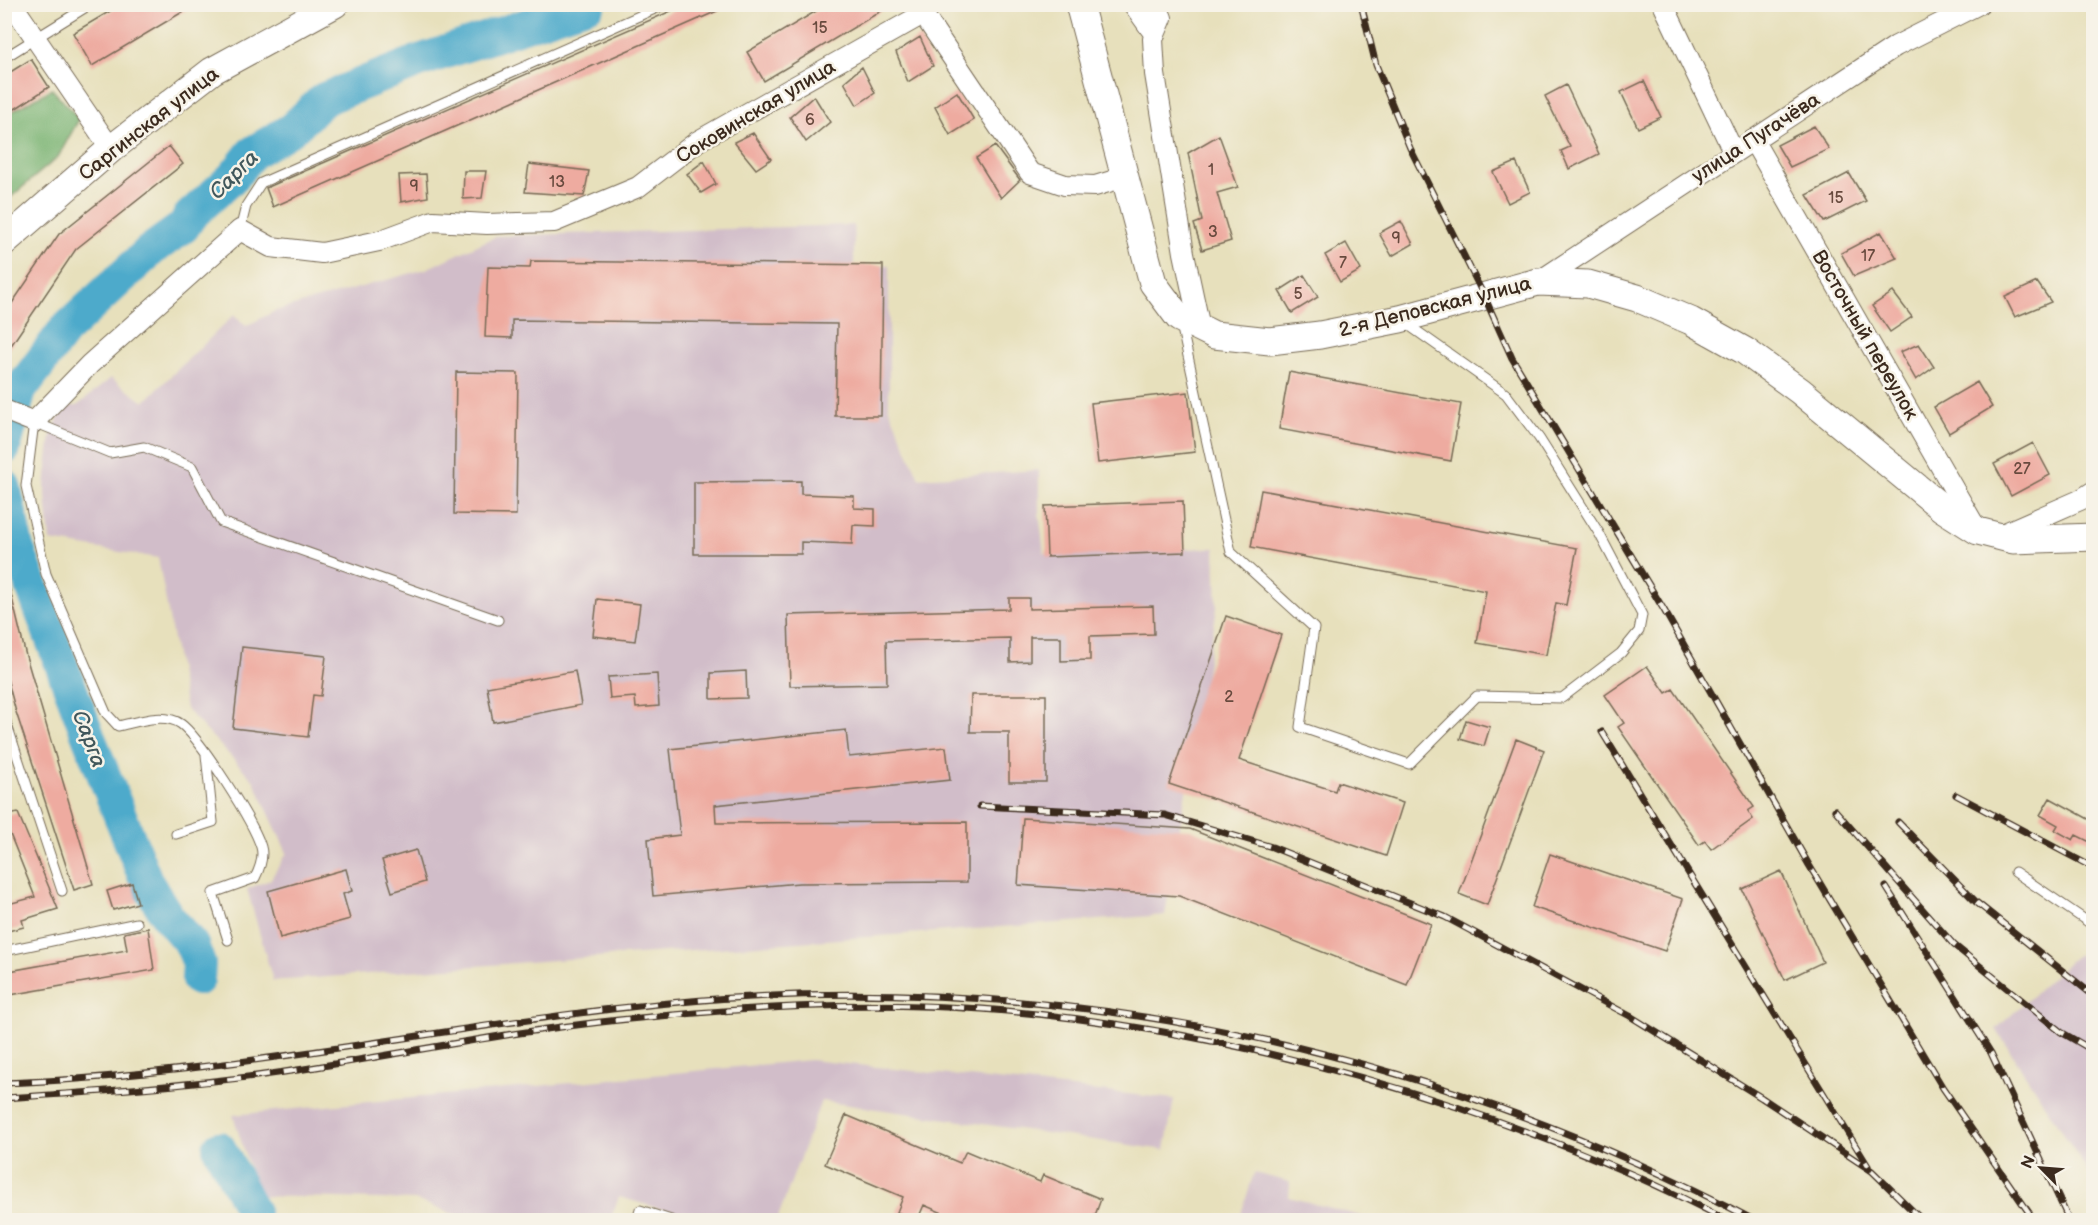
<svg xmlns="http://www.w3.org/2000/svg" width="2098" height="1225" viewBox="0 0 2098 1225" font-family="'Balsamiq Sans',sans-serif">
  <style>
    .industrial { fill: #d1bdc9 }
    .forest { fill: #78b271; stroke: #5a6e48; stroke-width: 1.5 }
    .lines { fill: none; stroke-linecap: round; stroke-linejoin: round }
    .river { stroke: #4daacb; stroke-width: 34 }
    .building { fill: #eeaba0 }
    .lane-casing { stroke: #776a55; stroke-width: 11 }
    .street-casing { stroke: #776a55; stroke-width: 22 }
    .secondary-casing { stroke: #776a55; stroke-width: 29 }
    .lane { stroke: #fff; stroke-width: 9 }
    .street { stroke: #fff; stroke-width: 20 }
    .secondary { stroke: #fff; stroke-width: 27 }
    .rail-casing { stroke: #3b2a1e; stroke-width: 7 }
    .rail { stroke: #f7f3e8; stroke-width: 4.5; stroke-dasharray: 14; stroke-linecap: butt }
    .labels { text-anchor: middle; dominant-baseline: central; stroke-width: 5; stroke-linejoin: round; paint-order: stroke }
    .number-label { font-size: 16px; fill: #684a3e }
    .street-label { font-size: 20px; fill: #3b2a1e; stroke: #f7f3e8 }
    .water-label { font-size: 21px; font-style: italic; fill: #41575b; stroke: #f7f3e8 }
  </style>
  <rect width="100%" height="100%" fill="#f7f3e8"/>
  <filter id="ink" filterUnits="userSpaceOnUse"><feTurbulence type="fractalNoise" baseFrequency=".0167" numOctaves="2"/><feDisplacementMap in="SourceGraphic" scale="12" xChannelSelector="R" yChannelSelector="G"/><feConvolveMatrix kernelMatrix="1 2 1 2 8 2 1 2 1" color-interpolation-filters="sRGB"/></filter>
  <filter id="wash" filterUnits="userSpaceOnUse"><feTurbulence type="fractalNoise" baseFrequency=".008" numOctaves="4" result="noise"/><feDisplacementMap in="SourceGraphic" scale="24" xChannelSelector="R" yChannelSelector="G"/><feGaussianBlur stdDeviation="1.35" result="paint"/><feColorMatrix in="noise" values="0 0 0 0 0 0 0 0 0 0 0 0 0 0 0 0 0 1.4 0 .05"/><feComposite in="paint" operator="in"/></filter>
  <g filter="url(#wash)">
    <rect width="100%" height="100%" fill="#e7e0bc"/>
    <path class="industrial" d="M854 225V265H889V408L919 478 1039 470V513L1044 553 1215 548 1217 608 1165 915 273 981 247 889 270 880 287 853 254 781 186 709 158 558 50 541 45 485 51 434 64 406H77L111 378 144 402 234 315 246 326 275 311 426 269 497 236Z
      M2078 954 2093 966V1180L1996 1029Z
      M810 1060 1174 1099 1165 1150 821 1101 777 1220H700L619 1197 610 1220H469L415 1200 258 1196 233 1115Z
      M1254 1173 1290 1182 1289 1197 1375 1220H1239Z"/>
    <path class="forest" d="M52 89 79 119 58 157 5 202V115Z"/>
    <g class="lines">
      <path class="river" d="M4 448 20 390 64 331 151 250 183 227 190 216 233 177 252 153 292 129 324 99 419 61 589 4
        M4 486 17 547 89 738 147 883 168 917 192 945 199 964 198 979
        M219 1148 253 1212"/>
    </g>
    <g id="blocks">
      <path class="building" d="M122 4H196L92 66 73 33Z
        M687 4H733L273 207 266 188Z
        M828 4H893L764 81 747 52Z
        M920 37 933 66 908 82 896 52Z
        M31 59 49 87 4 116V76Z
        M862 67 875 93 857 105 844 82Z
        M1644 81 1661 117 1638 128 1621 92Z
        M1566 85 1599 154 1569 169 1561 151 1570 147 1545 96Z
        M957 92 974 120 950 135 935 107Z
        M814 96 830 122 806 142 790 117Z
        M1814 126 1829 149 1790 167 1777 145Z
        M753 133 771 159 756 169 734 142Z
        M1219 135 1238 187 1217 193 1231 241 1202 250 1194 224 1202 221 1188 153Z
        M169 146 183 164 76 249 4 356V315L59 234Z
        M995 146 1020 180 1001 198 976 158Z
        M704 161 716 184 701 193 687 174Z
        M1516 162 1530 192 1508 203 1493 172Z
        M529 164 589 171 584 196 525 192Z
        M464 171H486L482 198 463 199Z
        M1849 173 1866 201 1824 222 1807 195Z
        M426 174 428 197 401 202 399 175Z
        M1401 221 1413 244 1392 256 1379 233Z
        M1881 232 1897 258 1854 276 1841 253Z
        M1346 243 1361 270 1340 282 1325 255Z
        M531 261 883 265 881 416H835L837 324 512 320V338L485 337 488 267 530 268Z
        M1304 275 1318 297 1292 313 1279 291Z
        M2037 282 2051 302 2015 317 2005 297Z
        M1893 292 1912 317 1890 332 1872 306Z
        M1919 344 1934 367 1916 380 1900 352Z
        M456 372 518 373 516 515 454 514Z
        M1289 372 1461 404 1451 461 1279 429Z
        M1977 382 1992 407 1949 433 1934 407Z
        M1188 392 1195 452 1098 463 1091 403Z
        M2033 443 2050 475 2011 496 1994 464Z
        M801 481V494L854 496V508L875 509V526L853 525 852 544 801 542V554H694V482Z
        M1261 490 1577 548 1566 605 1556 603 1546 655 1477 643 1486 591 1251 547Z
        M1183 501 1185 552 1047 557 1045 506Z
        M4 590H10L26 656 93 884 74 890 16 712 4 667Z
        M1009 598H1029V609L1153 606 1154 634 1090 636V660L1061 661V637H1030V661L1010 662V638L886 641 887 684 790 686 788 615 1009 609Z
        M597 599 640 604 635 641 593 636Z
        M1226 616 1281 635 1239 760 1335 791 1338 782 1403 803 1386 856 1169 784Z
        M242 647 326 656 321 696 313 695 308 737 233 728Z
        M1647 666 1666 693 1673 689 1754 807 1748 811 1753 819 1711 849 1705 841 1699 845 1618 727 1624 723 1605 695Z
        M575 671 581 705 493 722 487 687Z
        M746 671 747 698 711 699V673Z
        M657 674 659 706 636 708 635 697 610 699 608 677Z
        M971 695H1046V782H1009V732H970Z
        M1466 720 1490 727 1484 746 1460 739Z
        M846 730 849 757 946 747 950 780 715 805 716 823 967 822V882L799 883 653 896 648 839 680 835 670 749Z
        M1516 739 1544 750 1487 905 1459 894Z
        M2050 798 2094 822V844L2076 835 2073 840 2055 830 2058 825 2040 815Z
        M18 813 58 909 22 920 24 927 4 932V905L35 897 4 819V816Z
        M1023 818 1190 829 1431 924 1407 985 1179 896 1018 885Z
        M416 850 425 882 392 892 382 860Z
        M1550 854 1683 899 1665 951 1532 907Z
        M346 869 352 891 343 894 350 919 280 938 268 891Z
        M1781 871 1823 962 1785 980 1742 889Z
        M132 883 138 903 113 910 107 891Z
        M148 928 154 970 4 996V972L127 950 124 933Z
        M846 1115 960 1163 966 1151 1040 1182 1043 1175 1101 1199 1093 1221H961L924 1205 917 1221 897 1212 903 1197 825 1164Z"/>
    </g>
  </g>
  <g filter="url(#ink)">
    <use href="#blocks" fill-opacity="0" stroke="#776a55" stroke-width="1.5"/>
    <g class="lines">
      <g class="lane-casing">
        <path id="lane" d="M4 58 91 4
          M240 230 246 206 261 183 666 4
          M1181 324 1231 552 1314 628 1300 727 1409 764 1477 696 1562 698 1621 653 1639 631 1642 615 1599 533 1539 438 1506 394 1404 322
          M4 716 62 891
          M176 834 213 822 206 755
          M2015 872 2094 926
          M228 940 213 893 255 878C260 868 264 857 261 847 254 823 200 738 181 724 164 712 137 722 118 726L106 713 46 574 26 486 34 422 110 453 144 447 192 467 221 522 498 620
          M4 951 137 923
          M637 1220 640 1210 671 1220"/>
      </g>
      <g class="street-casing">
        <path id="street" d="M12 4 111 149
          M1133 4 1155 35
          M1156 4 1162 18 1153 39 1155 74 1184 253 1200 328
          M1663 4 1734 153
          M1753 140 1976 528
          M1538 282 1896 46 1979 4
          M4 410 34 422 90 364 240 230 271 247 322 253 379 241 433 221 487 224 554 222 638 187 698 141 923 14 1030 173 1065 185 1095 186 1125 177
          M1998 536 2080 500 2094 491"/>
      </g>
      <g class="secondary-casing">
        <path id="secondary" d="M1079 4 1153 283 1179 318 1200 328 1214 335 1270 341 1320 335 1400 319 1538 282 1588 284 1637 298 1691 321 1745 351 1800 391 1942 508 1978 531 2013 540 2094 537
          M4 242 111 149 212 71 335 4"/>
      </g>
      <use href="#lane" class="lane"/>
      <use href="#street" class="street"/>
      <use href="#secondary" class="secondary"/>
      <g class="rail-casing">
        <path id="rail" d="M1361 4 1376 65 1410 148 1485 298 1512 358 1664 610 1809 865 1943 1088 2034 1220
          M1602 732 1868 1166
          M1956 795 2094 868
          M980 806 1165 815 1272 847 1445 917 1630 1016 1762 1098 1872 1171 1922 1220
          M1835 810 1954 945 2061 1032 2094 1051
          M1898 822 1976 902 2094 996
          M1886 887 1991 1053 2069 1220
          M4 1083C209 1076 409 1033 612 1009 1011 960 1399 1034 1754 1220
          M4 1098C96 1092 187 1086 278 1073 392 1056 504 1032 619 1020 739 1008 862 1000 982 1009 1144 1021 1303 1056 1457 1107 1551 1139 1640 1174 1726 1220"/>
      </g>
      <use href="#rail" class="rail"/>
    </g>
  </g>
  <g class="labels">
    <g class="number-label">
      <text x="820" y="28">15</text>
      <text x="810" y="120">6</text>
      <text x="1211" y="170">1</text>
      <text x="557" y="182">13</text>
      <text x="414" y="186">9</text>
      <text x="1836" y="198">15</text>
      <text x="1213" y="232">3</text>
      <text x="1396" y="238">9</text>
      <text x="1868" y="256">17</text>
      <text x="1343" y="263">7</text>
      <text x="1298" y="294">5</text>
      <text x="2022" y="469">27</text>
      <text x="1229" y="697">2</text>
    </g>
    <g class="street-label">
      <text transform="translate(756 112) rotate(-31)">Соковинская улица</text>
      <text transform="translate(149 124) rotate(-38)">Саргинская улица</text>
      <text transform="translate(1756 138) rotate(-33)">улица Пугачёва</text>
      <text transform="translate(1435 307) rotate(-14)">2-я Деповская улица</text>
      <text transform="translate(1865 335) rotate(60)">Восточный переулок</text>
    </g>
    <g class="water-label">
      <text transform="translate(234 175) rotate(-45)">Сарга</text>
      <text transform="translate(89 739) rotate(69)">Сарга</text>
    </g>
  </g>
  <rect width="2098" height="1225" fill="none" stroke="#f7f3e8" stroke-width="24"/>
  <g transform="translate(2041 1168) rotate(295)" stroke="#f7f3e8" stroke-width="4.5" paint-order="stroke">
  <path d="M0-4.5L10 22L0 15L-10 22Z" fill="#3b2a1e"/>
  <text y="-9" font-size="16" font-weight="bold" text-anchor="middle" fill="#3b2a1e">N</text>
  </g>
</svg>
